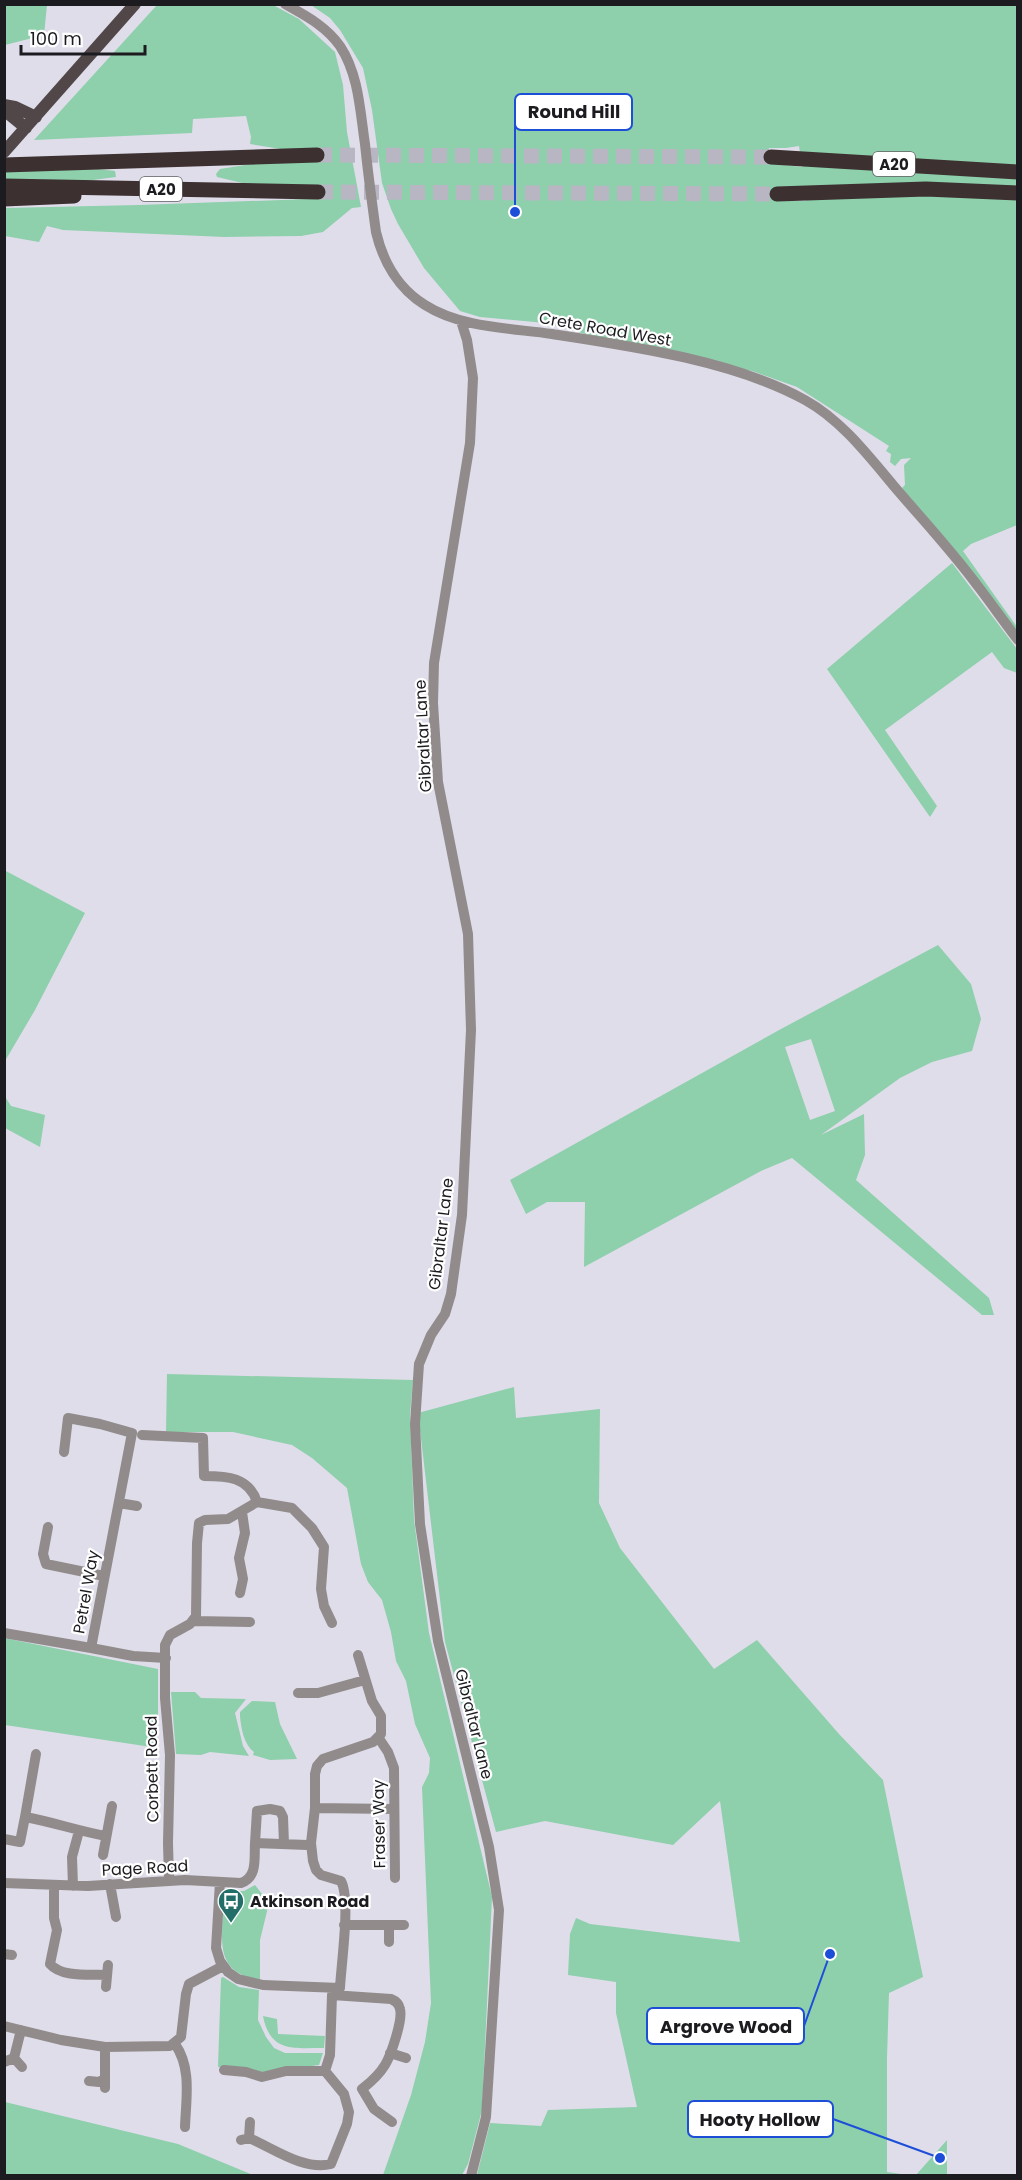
<svg xmlns="http://www.w3.org/2000/svg" width="1022" height="2180" viewBox="0 0 1022 2180" font-family="Poppins,sans-serif">
  <style>
    .green { fill: #8ecfac; fill-rule: evenodd }
    .lines { fill: none; stroke-linecap: round; stroke-linejoin: round }
    .highway-tunnel { stroke: #b8b6c2; stroke-width: 15; stroke-dasharray: 15 8; stroke-linecap: butt }
    .minor { stroke: #928b8b; stroke-width: 10 }
    .major { stroke: #524748; stroke-width: 12 }
    .highway { stroke: #3c3031; stroke-width: 15 }
    .labels { text-anchor: middle; dominant-baseline: central; stroke-width: 4.5; stroke-linejoin: round; paint-order: stroke }
    .shield { fill: #fff; stroke: #605f63; stroke-width: 1.5 }
    .shield-label { font-size: 15px; font-weight: bold; fill: #1c1b20 }
    .street-label { font-size: 16px; fill: #1c1b20; stroke: #fff }
    .poi-label { font-size: 16px; font-weight: bold; fill: #1c1b20; stroke: #fff; text-anchor: start }
    .leader { fill: none; stroke: #1d4ed8; stroke-width: 2 }
    .callout-dot { fill: #1d4ed8; stroke: #fff; stroke-width: 2 }
    .callout { fill: #fff; stroke: #1d4ed8; stroke-width: 2 }
    .callout-label { font-size: 18px; text-anchor: middle; font-weight: bold; fill: #1c1b20 }
  </style>
  <rect width="100%" height="100%" fill="#dfddea"/>
  <path class="green" d="M4 5H47L44 35 5 45Z
    M157 5H273L299 19 335 52 343 85 347 132 361 207 352 208 323 232 301 236 225 237 63 230 47 226 39 242 5 236 4 208 139 205 309 199 217 177 216 174 220 169 271 161 281 149 250 144 251 137 246 116 193 119 192 133 34 140Z
    M311 5H1017V525L971 544 963 551 1017 627V635L902 488 905 485 904 465 911 458 901 459 895 466 890 462 891 454 886 451 889 446 797 387 752 371 604 339 545 323 480 317 460 311 424 268 398 224 391 209 382 183 372 110 363 68 340 30 330 18ZM799 146 802 167 768 163 769 148H786ZM805 186 806 201H775V190Z
    M98 169 115 171 116 177 85 181 5 179 4 171Z
    M952 563 1017 649V673L1004 668 992 652 885 730 937 806 930 817 827 669Z
    M4 870 85 913 35 1010 5 1061Z
    M938 945 971 984 981 1019 972 1051 932 1062 900 1078 821 1135 864 1114 865 1155 856 1180 989 1298 994 1315H982L792 1158 761 1171 584 1267 585 1202H547L526 1214 510 1180 781 1029ZM811 1039 835 1111 810 1120 785 1047Z
    M4 1095 11 1106 45 1115 40 1147 5 1128Z
    M167 1374 413 1380 410 1415 414 1520 429 1633 492 1897 482 2110 468 2164 462 2175H383L411 2095 425 2042 431 2003 422 1787 429 1773 430 1758 415 1724 406 1681 396 1661 391 1632 382 1600 368 1582 361 1564 347 1488 312 1458 292 1445 233 1432H166Z
    M514 1387 516 1418 600 1409 599 1503 620 1548 714 1669 757 1640 839 1734 883 1780 923 1977 889 1993 887 2058V2172L908 2175H477L490 2123 541 2126 548 2110 637 2107 616 2013V1982L568 1975 570 1934 576 1918 590 1924 740 1942 720 1801 673 1845 545 1821 496 1832 445 1642 418 1413Z
    M4 1638 158 1669V1748L5 1725Z
    M171 1692H195L201 1698 246 1699 235 1713 243 1746 249 1756 210 1752 201 1755 176 1754Z
    M252 1701 275 1702 280 1724 297 1759 270 1760 253 1755 254 1752C244 1745 241 1728 240 1716V1712Z
    M255 1885 269 1903 260 1940V1980C211 1973 223 1936 224 1898H226L229 1891H244Z
    M223 1977 239 1987 259 1990 258 2020 266 2037 274 2048 285 2053H323L319 2065 261 2073 243 2067H218L221 1978Z
    M263 2016 277 2019 278 2034 325 2036 324 2048C294 2048 270 2053 263 2016Z
    M5 2102 178 2144 253 2175H5Z
    M947 2140V2175H916Z"/>
  <g class="lines">
    <path class="highway-tunnel" d="M317 155 771 157
      M318 192 777 194"/>
    <path class="minor" d="M285 4C306 16 326 26 340 46 359 75 360 111 365 144 368 174 372 203 376 232 383 262 399 289 425 305 461 328 510 328 552 334 631 346 735 361 805 400 841 420 867 454 893 485 921 518 951 550 977 585 991 603 1004 622 1018 640
      M461 321 467 340 473 378 470 443 434 663 433 703 438 782 468 934 471 1030 462 1215 451 1294 445 1314 431 1335 419 1364 415 1424 420 1524 438 1641 489 1847 499 1910 486 2117 471 2176
      M142 1435 203 1438 204 1476C227 1476 249 1477 257 1502
      M64 1452 68 1418 100 1424 132 1433 91 1648 133 1656 166 1658
      M119 1503 137 1506
      M48 1527 43 1554 46 1564 104 1576
      M240 1593 243 1579 239 1558 245 1533 242 1512
      M194 1621 250 1622
      M4 1633 91 1648
      M298 1693H318L365 1680
      M378 1737 388 1752 394 1768 395 1878
      M315 1808 393 1809
      M25 1817 36 1754
      M4 1839 20 1842 25 1817C53 1822 78 1831 106 1836
      M255 1843 257 1811 270 1809 280 1811 283 1817 284 1844
      M103 1855 112 1806
      M169 1880 168 1843 170 1755 165 1698V1645L170 1635 190 1624 196 1616 197 1543 199 1523 205 1520 228 1519 257 1502 292 1508 312 1528 324 1547 321 1589 324 1606 332 1623
      M220 1882 216 1948 220 1961 228 1972 238 1979 263 1985 340 1988 332 1995 391 1999C396 2001 399 2004 400 2009 403 2020 391 2055 385 2065 379 2075 371 2082 362 2089L374 2109 392 2122
      M4 1883 88 1886 185 1880 241 1883C258 1877 254 1858 255 1843L307 1845 311 1843
      M110 1884 116 1917
      M54 1886V1918L57 1930 50 1964C62 1978 91 1974 107 1975
      M73 1886 72 1857 79 1831
      M344 1925H404
      M389 1926V1942
      M4 1954 12 1955
      M106 1987 108 1965
      M340 1988C341 1965 351 1899 341 1881L321 1875 316 1870 313 1861 311 1843 315 1808V1774L317 1766 323 1759 373 1742 381 1734V1716L372 1701 358 1655
      M4 2026 61 2040 105 2047 170 2046 181 2037 186 1994 189 1984 223 1966
      M175 2044C192 2068 186 2099 185 2127
      M105 2047V2088
      M390 2053 406 2058
      M14 2058 21 2030
      M4 2062 14 2058 22 2067
      M224 2070 246 2072 262 2077 286 2071H325L344 2094 349 2112 347 2124 331 2164C304 2171 273 2148 249 2138L241 2140
      M325 2071 330 2055 332 1995
      M89 2081 99 2082 104 2079
      M249 2138 250 2122"/>
    <path class="major" d="M4 105 15 107 36 117
      M4 110 26 128
      M4 152 135 4"/>
    <path class="highway" d="M771 157 1018 172
      M4 165 317 155
      M4 186 318 192
      M777 194 926 189 1018 193
      M4 199 74 196"/>
  </g>
  <defs>
    <g id="bus-pin" transform="scale(1.35)"><path d="M0 17L-7.5 6A9.5 9.5 0 1 1 7.5 6Z" fill="#236e69" stroke="#fff"/><path d="M-5-6H5V4H4V6H2V4H-2V6H-4V4H-5ZM-3.5-4V0h7V-4ZM-3.5 1.2v1.5H-2V1.2ZM2 1.2v1.5H3.5V1.2Z" fill="#fff"/></g>
  </defs>
  <g fill-rule="evenodd">
    <use href="#bus-pin" x="231" y="1901"/>
  </g>
  <g class="labels">
    <g class="shield">
      <rect x="873" y="152" width="42" height="24" rx="4.5"/>
      <rect x="140" y="177" width="42" height="24" rx="4.5"/>
    </g>
    <g class="shield-label">
      <text x="894" y="164">A20</text>
      <text x="161" y="189">A20</text>
    </g>
    <g class="street-label">
      <text transform="translate(605 329) rotate(10)">Crete Road West</text>
      <text transform="translate(423 736) rotate(-93)">Gibraltar Lane</text>
      <text transform="translate(441 1234) rotate(-83)">Gibraltar Lane</text>
      <text transform="translate(86 1592) rotate(-80)">Petrel Way</text>
      <text transform="translate(474 1724) rotate(76)">Gibraltar Lane</text>
      <text transform="translate(152 1769) rotate(-91)">Corbett Road</text>
      <text transform="translate(379 1824) rotate(-91)">Fraser Way</text>
      <text transform="translate(145 1868) rotate(-3)">Page Road</text>
    </g>
    <g class="poi-label">
      <text x="250" y="1901">Atkinson Road</text>
    </g>
  </g>
  <path class="leader" d="M515 212L515 112M830 1954L804 2026M940 2158L833 2119"/>
  <g class="callout-dot">
    <circle cx="515" cy="212" r="6"/>
    <circle cx="830" cy="1954" r="6"/>
    <circle cx="940" cy="2158" r="6"/>
  </g>
  <g class="callout">
    <rect x="515" y="94" width="117" height="36" rx="6"/>
    <rect x="647" y="2008" width="157" height="36" rx="6"/>
    <rect x="688" y="2101" width="145" height="36" rx="6"/>
  </g>
  <g class="callout-label">
    <text x="574" y="118">Round Hill</text>
    <text x="726" y="2033">Argrove Wood</text>
    <text x="760" y="2126">Hooty Hollow</text>
  </g>
  <rect width="1022" height="2180" fill="none" stroke="#1c1b20" stroke-width="12"/>
  <path d="M21 45v9h124v-9" fill="none" stroke="#1c1b20" stroke-width="3"/>
  <text x="30" y="45" font-size="18" fill="#1c1b20" stroke="#ffffff" stroke-width="4.5" paint-order="stroke">100 m</text>
</svg>
